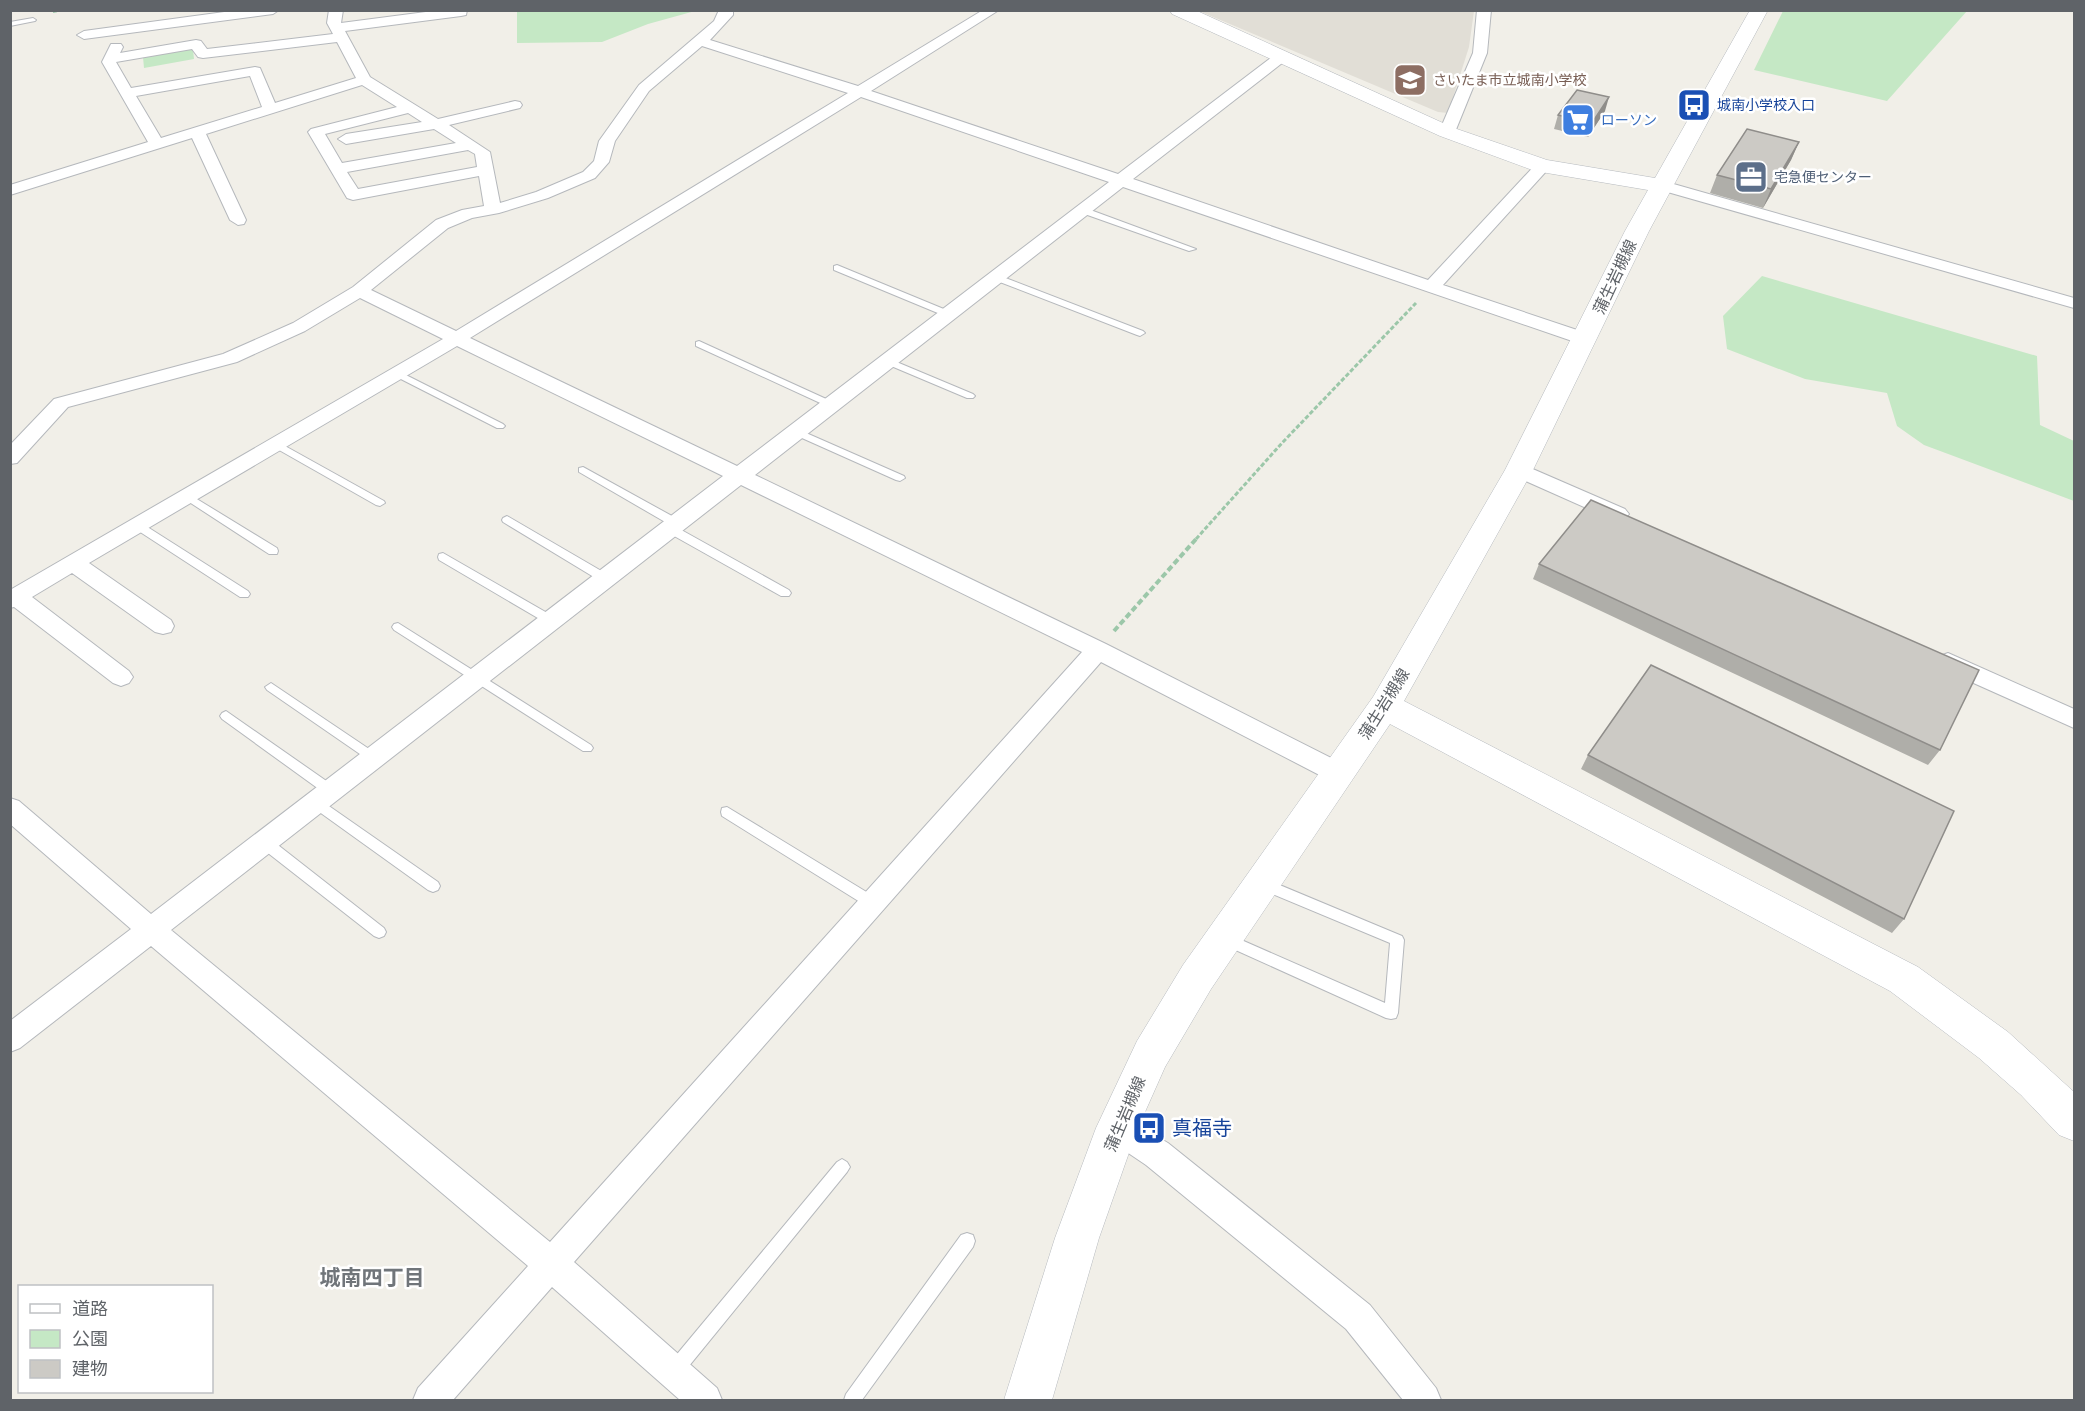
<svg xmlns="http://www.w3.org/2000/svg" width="2085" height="1411" viewBox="0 0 2085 1411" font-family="Helvetica,'Noto Sans JP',sans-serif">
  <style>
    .education { fill: #e1ded6 }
    .green { fill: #c5e8c5 }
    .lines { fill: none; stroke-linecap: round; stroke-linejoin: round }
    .lane-casing { stroke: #b5b8bc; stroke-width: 2 }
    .street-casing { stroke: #b5b8bc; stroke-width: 2 }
    .secondary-casing { stroke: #b6babf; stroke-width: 1 }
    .path-far2 { stroke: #9cc7a9; stroke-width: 2; stroke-dasharray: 4 1.5; stroke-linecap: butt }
    .path-far1 { stroke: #9cc7a9; stroke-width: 3; stroke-dasharray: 4.5 2; stroke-linecap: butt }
    .path { stroke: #9cc7a9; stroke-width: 4; stroke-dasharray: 6 3; stroke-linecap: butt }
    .lane { fill: #fff; fill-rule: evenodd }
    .street { fill: #fff; fill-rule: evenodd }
    .secondary { fill: #fff; fill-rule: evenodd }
    .wall { fill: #afaea9 }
    .shaded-wall { fill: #8f8d8a }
    .building { fill: #cccac5; stroke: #8f8d8a; stroke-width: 1.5 }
    .labels { text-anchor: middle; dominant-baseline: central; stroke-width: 5; stroke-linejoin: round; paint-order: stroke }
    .far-education-label { font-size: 14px; fill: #785e54; stroke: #fff; text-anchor: start }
    .far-transit-label { font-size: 14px; fill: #164399; stroke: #fff; text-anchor: start }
    .far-shop-label { font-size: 14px; fill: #366cbe; stroke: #fff; text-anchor: start }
    .far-service-label { font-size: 14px; fill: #4e5e75; stroke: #fff; text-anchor: start }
    .street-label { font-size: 16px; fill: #5f6368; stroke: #fff }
    .near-transit-label { font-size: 20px; fill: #164399; stroke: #fff; text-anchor: start }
    .near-neighbourhood-label { font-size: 21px; font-weight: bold; fill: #70757a; stroke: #fff }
  </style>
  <rect width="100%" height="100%" fill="#f1efe8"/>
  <path class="education" d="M1199 11H1474L1469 47 1448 113 1438 112Z"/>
  <path class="green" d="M517 11V10L695 11 648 24 602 42 517 43Z
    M1783 11V10L1967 11 1887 101 1754 70Z
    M193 49 194 59 144 68 143 57Z
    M1762 276 2037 356 2040 425 2074 441V501L1924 445 1897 426 1887 393 1805 379 1727 349 1723 316Z"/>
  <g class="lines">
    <g class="lane-casing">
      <path id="lane" d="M33 18 36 20 35 21 10 26V22Z
        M1079 208H1085L1196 249 1189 251 1079 212Z
        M837 265 951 312 953 314 951 316H945L834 270V266Z
        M995 274 1143 331 1145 333 1140 336 1137 335 992 279 991 277Z
        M699 341 835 403 837 405 832 408 829 407 696 346V342Z
        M887 358 973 394 975 396 973 398H967L884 363V359Z
        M396 370 503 424 505 426 503 428H497L393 375 391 373Z
        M797 429 904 476 905 478 900 481 896 480 793 434 792 432Z
        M276 441 384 501 385 503 380 506 376 505 272 446V442Z
        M583 467 681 521 682 524 681 527H676L789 590 791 593 789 596H781L667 532 666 529 667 526H672L579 472V468Z
        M187 493 277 548 278 551 277 554H269L183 498 182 496 183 494Z
        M507 516 610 576 612 579 610 582H602L503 522 502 520 503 518Z
        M138 521 248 591 250 594 248 597H240L134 528 133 525Z
        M443 553 556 618 558 621 556 624H548L439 560 438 557 439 554Z
        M398 623 591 745 593 748 591 751H583L394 630 392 627 394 624Z
        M271 683 378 755 380 758 378 761H370L267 690 265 687Z
        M226 711 335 787 337 791 335 795H327L222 719 220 716 222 713Z
        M316 797 438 882 440 886 438 890 433 892 428 890 311 806 310 802 311 798Z
        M727 807 878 899 880 903 878 907 873 909 868 907 722 816 721 812 722 808Z
        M264 837 269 838 384 928 386 932 384 936 379 938 374 936 259 846 257 842 259 838Z
        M1263 878 1402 936 1404 940 1398 1013 1396 1018 1391 1019 1386 1018 1220 943 1218 939 1220 935 1225 933 1230 935 1385 1003 1390 943 1258 888 1256 884 1258 880Z
        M842 1159 847 1162 850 1167 847 1172 680 1377 674 1380 668 1377 665 1371 668 1365 837 1162Z
        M967 1233 973 1235 975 1241 973 1247 862 1400H844L846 1394 961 1235Z"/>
    </g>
    <g class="street-casing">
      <path id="street" d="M239 10H279L273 14 84 39 77 35 84 31Z
        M329 10H343L341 23 441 10H467L466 15 461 16 345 31 370 77 438 119 515 101 520 102 522 105 520 108 449 125 490 152 500 203 536 192 583 172 594 161 599 141 639 85 714 21 719 10H733V15L710 40 858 86 983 10H999L871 91 1118 174 1276 54H1286L1288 57 1286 60 1133 179 1428 280 1537 163 1543 161 1551 166 1443 285 1592 335 1594 339 1592 343H1578L1123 187 755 475 1106 644 1349 767 1353 774 1349 781 1340 784 1331 781 1101 662 574 1262 717 1388 722 1400H680L552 1287 453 1400H413L418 1388 528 1266 151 946 20 1048 10 1052V1021L131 929 10 824V798L19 801 151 914 723 476 457 346 89 563 171 620 174 626 171 632 163 634 155 632 72 573 32 597 129 671 133 677 129 683 121 686 113 683 14 607 10 608V590L443 339 360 298 305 331 237 362 68 407 17 463 10 464V445L54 399 223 354 293 323 353 287 436 220 462 210 484 206 479 176 353 200 347 198 308 132 311 129 397 107 362 85 206 134 246 220 244 224 238 225 230 220 192 138 10 195V185L148 142 102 62 111 44H121L123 47 120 53 196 40 201 41 207 49 333 34 327 23ZM337 42 356 78 275 103 260 68 255 67 131 88 116 62 192 49 198 57 203 58ZM702 46 848 93 456 331 371 290 448 228 472 218 499 213 548 198 595 178 609 162 615 141 649 91ZM250 76 262 107 161 138 136 96ZM861 97 1109 182 737 466 470 338ZM408 113 422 122 346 134 338 139 346 144 434 129 456 143 342 163 325 134ZM468 150 475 154 477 167 358 189 347 172ZM741 485 1082 652 550 1242 171 930Z
        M1477 10H1491L1487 53 1455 132 1447 137 1442 135 1439 132 1473 53Z
        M1663 181 2074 298V308L1657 189 1655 186Z
        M1519 463 1625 509 1629 514 1625 519 1618 521 1611 519 1512 475 1509 470 1512 465Z
        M1948 653 2074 709V728L1940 668 1936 662 1940 656Z
        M1117 1113 1168 1143 1370 1305 1436 1388 1441 1400H1403L1346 1329 1146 1165 1106 1138 1102 1128 1106 1118Z"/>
    </g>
    <g class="secondary-casing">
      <path id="secondary" d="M1170 10H1195L1454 128 1547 160 1655 178 1750 10H1768L1649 231 1533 470 1404 701 1918 967 2008 1032 2074 1092V1141L2059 1135 2021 1095 1979 1058 1890 991 1390 724 1211 989 1165 1067 1137 1130 1099 1238 1052 1400H1004L1055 1238 1096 1128 1137 1041 1183 965 1373 697 1505 470 1625 231 1648 190 1535 171 1440 136 1172 14Z"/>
    </g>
    <path class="path-far2" d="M53 12 63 10"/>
    <path class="path-far1" d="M1196 539 1282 443 1416 303"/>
    <path class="path" d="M1114 631 1197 538"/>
    <use href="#lane" class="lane"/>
    <use href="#street" class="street"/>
    <use href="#secondary" class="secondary"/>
  </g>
  <path class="wall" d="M1605 111 1588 137 1554 129 1558 115Z
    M1799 142 1791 160 1763 208 1710 193 1717 175Z
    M1539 564 1940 750 1928 765 1533 579Z
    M1588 755 1904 919 1892 933 1581 769Z"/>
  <path class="shaded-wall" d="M1609 97 1605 111 1588 137 1592 123Z
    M1799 142 1791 160 1763 208 1771 189Z"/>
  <path class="building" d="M1577 90 1609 97 1592 123 1558 115Z
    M1747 129 1799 142 1771 189 1717 175Z
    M1591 500 1979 670 1940 750 1539 564Z
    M1651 665 1954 811 1904 919 1588 755Z"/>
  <defs>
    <g id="school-square" transform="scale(1.725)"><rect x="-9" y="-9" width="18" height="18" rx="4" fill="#8d6e63" stroke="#fff"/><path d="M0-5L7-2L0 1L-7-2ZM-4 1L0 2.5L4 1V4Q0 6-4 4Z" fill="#fff"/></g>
    <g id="bus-square" transform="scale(1.725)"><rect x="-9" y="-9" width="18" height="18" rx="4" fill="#1a4fb4" stroke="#fff"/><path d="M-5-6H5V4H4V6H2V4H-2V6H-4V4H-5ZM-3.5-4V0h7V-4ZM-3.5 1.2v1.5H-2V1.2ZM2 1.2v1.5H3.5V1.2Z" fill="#fff"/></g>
    <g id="supermarket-square" transform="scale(1.725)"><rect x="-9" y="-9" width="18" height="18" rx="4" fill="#3f7fe0" stroke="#fff"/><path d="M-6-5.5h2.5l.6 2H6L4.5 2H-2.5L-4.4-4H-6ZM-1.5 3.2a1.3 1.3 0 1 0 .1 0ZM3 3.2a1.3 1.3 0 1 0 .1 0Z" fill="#fff"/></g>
    <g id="office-square" transform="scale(1.725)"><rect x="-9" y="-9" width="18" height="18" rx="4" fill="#5c6f8a" stroke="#fff"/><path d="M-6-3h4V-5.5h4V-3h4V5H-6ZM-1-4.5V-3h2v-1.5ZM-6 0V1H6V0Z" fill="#fff"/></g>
  </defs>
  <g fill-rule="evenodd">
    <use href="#school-square" x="1410" y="80"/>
    <use href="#bus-square" x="1694" y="105"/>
    <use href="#supermarket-square" x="1578" y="120"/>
    <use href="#office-square" x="1751" y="177"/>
    <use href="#bus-square" x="1149" y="1128"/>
  </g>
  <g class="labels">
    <g class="far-education-label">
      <text x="1433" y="80">さいたま市立城南小学校</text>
    </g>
    <g class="far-transit-label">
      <text x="1717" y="105">城南小学校入口</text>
    </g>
    <g class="far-shop-label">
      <text x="1601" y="120">ローソン</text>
    </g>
    <g class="far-service-label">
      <text x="1774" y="177">宅急便センター</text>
    </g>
    <g class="street-label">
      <text transform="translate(1615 277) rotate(-65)">蒲生岩槻線</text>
      <text transform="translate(1384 704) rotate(-58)">蒲生岩槻線</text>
      <text transform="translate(1125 1114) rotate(-67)">蒲生岩槻線</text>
    </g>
    <g class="near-transit-label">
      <text x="1172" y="1128">真福寺</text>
    </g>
    <g class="near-neighbourhood-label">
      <text x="372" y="1277">城南四丁目</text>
    </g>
  </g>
  <rect width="2085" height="1411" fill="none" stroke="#5f6368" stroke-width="24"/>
  <rect x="18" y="1285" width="195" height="108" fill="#ffffff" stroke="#bfc1c3" stroke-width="1.5"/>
  <rect x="30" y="1304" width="30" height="9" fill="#ffffff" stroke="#bfc1c3" stroke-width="1.5"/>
  <text x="72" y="1315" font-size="18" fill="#5f6368">道路</text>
  <rect x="30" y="1330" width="30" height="18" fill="#c5e8c5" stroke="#bfc1c3" stroke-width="1.5"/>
  <text x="72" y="1345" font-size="18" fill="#5f6368">公園</text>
  <rect x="30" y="1360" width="30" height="18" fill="#cccac5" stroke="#bfc1c3" stroke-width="1.5"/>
  <text x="72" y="1375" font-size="18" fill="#5f6368">建物</text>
</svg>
